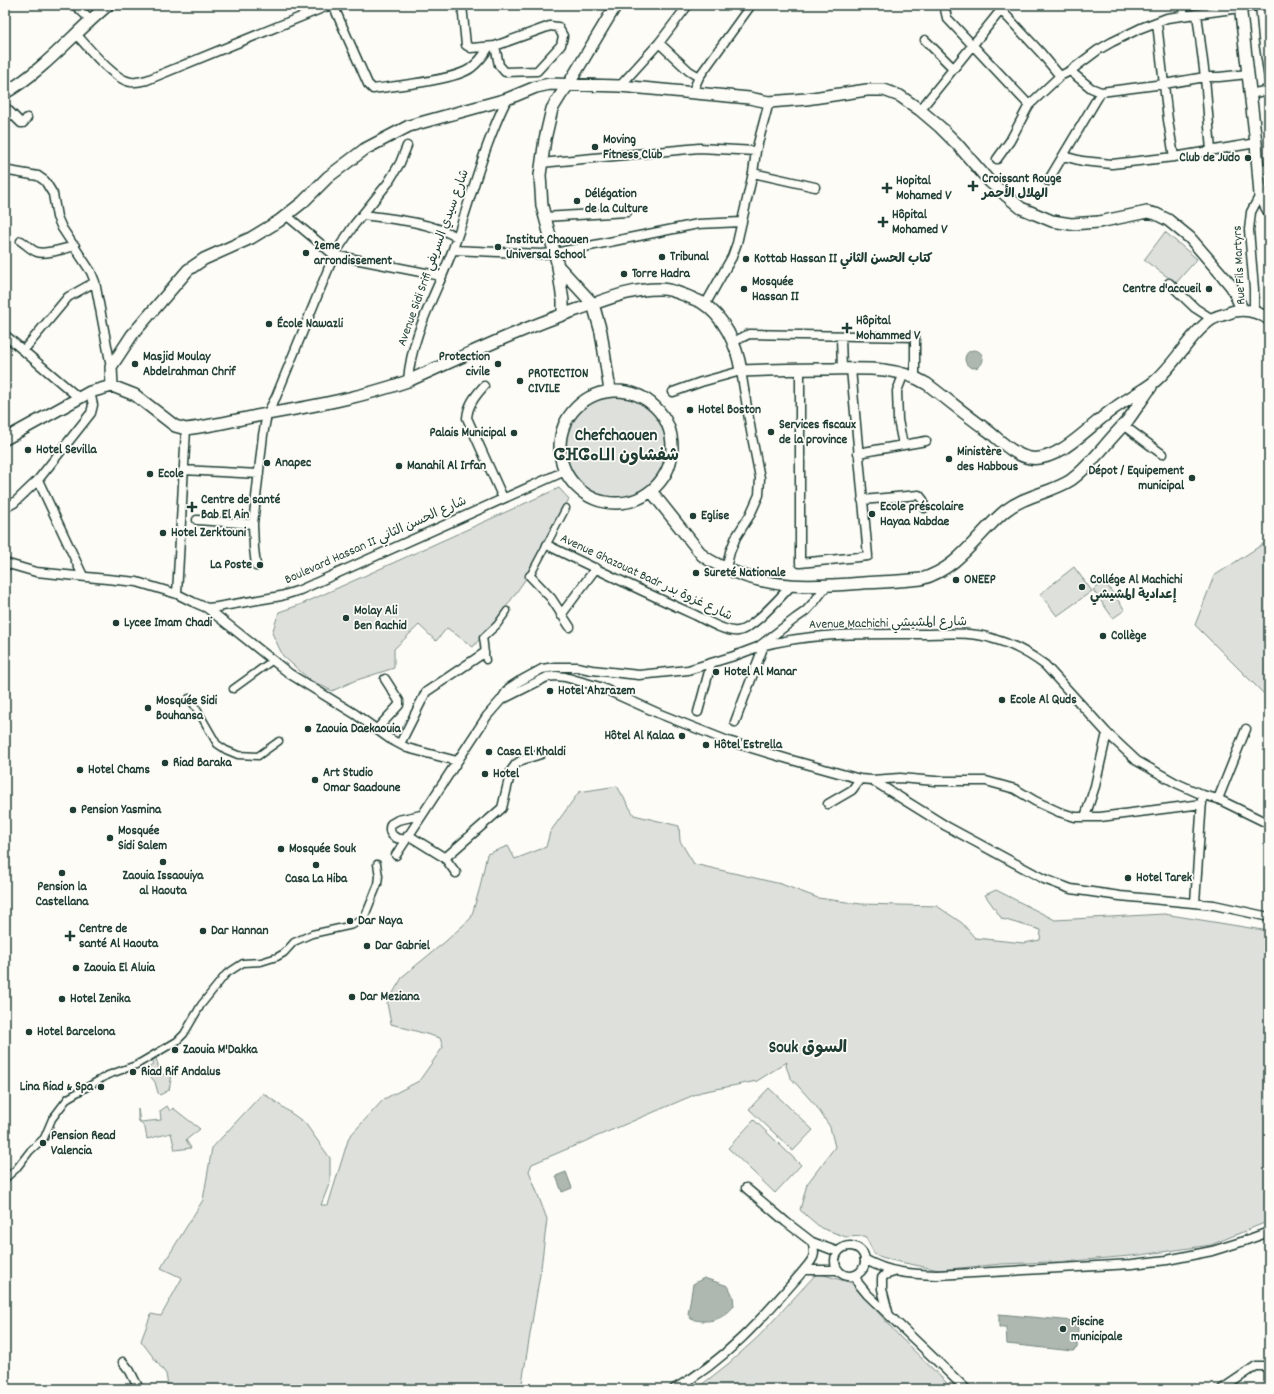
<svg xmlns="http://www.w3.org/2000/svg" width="1274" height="1394" viewBox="0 0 1274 1394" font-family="Dekko,'Playpen Sans Arabic','Noto Sans Tifinagh',sans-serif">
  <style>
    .green { fill: #dde0db; stroke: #7e8e88 }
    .water { fill: #aeb8b1; stroke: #75877f }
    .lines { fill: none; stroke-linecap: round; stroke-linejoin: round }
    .pedestrian-casing { stroke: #1f3d34; stroke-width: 9 }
    .minor-casing { stroke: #1f3d34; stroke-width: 11 }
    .tertiary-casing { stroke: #1f3d34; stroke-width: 14 }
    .pedestrian { stroke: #fdfcf7; stroke-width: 6 }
    .minor { stroke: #fdfcf7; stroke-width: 8 }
    .tertiary { stroke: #fdfcf7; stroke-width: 11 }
    .poi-dot { fill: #1f3d34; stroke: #fdfcf7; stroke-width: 1.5 }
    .labels { text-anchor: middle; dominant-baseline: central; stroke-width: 3.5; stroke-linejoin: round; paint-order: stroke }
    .poi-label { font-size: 13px; font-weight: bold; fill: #1f3d34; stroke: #fdfcf7; text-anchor: start }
    .street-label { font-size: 13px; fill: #1f3d34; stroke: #fdfcf7 }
    .district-label { font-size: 17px; font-weight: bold; fill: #1f3d34; stroke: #fdfcf7 }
  </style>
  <rect width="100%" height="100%" fill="#fdfcf7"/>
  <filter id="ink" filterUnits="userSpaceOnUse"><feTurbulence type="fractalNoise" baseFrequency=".025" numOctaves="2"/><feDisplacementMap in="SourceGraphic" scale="8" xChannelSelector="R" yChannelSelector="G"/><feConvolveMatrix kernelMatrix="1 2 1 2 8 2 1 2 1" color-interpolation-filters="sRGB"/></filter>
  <g filter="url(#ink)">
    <path class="green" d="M1165 232 1197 259 1176 283 1144 260Z
      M565 447a51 51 0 1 1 102 0a51 51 0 1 1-102 0Z
      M559 488 569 499 529 574 493 626 482 636 473 647 447 628 436 641 419 625 394 649V668L354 681 332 691 310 680 283 656 272 633 279 612 302 604Z
      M1269 540V699L1195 625 1214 576Z
      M1074 567 1092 591 1057 616 1040 594Z
      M1105 582 1125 610 1113 618 1093 590Z
      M617 786 634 815 679 826 680 841 694 864 781 884 818 898 861 904 937 906 962 923 975 938 1024 943 1040 940 1041 930 1002 919 985 895 996 890 1055 920 1164 914 1269 931V1221L1211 1245 1141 1255 1074 1261 1002 1264 939 1270 895 1261 875 1255 865 1236 846 1237 821 1228 800 1210 807 1184 835 1147 830 1127 816 1106 790 1077 786 1066 787 1062 757 1081 701 1092 532 1164 529 1171 547 1219 541 1268 521 1389H171L168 1386 166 1374 141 1341 151 1314 161 1316 182 1278 161 1268 203 1200 212 1148 263 1093 305 1123 330 1158V1182L321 1205H328L349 1137 384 1099 419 1081 443 1047 440 1038 391 1024 387 1003 403 976 446 941 471 918 480 887 487 854 508 846 515 859 546 847 550 832 579 792Z
      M156 1058 161 1076 168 1072 172 1074 169 1090 160 1095 158 1093 155 1082 145 1070 154 1064 152 1061Z
      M769 1088 813 1130 793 1151 749 1109Z
      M167 1106 170 1111 173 1108 200 1129 186 1140 191 1148 175 1150 171 1133 147 1139 145 1128 138 1120V1109L140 1122 161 1120 160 1111Z
      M754 1120 801 1165 775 1193 728 1148Z
      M817 1273 852 1283 899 1336 953 1389H696L728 1364 759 1336Z"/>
    <path class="water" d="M965 359a9 9 0 1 1 18 0a9 9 0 1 1-18 0Z
      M566 1172 572 1188 562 1192 556 1176Z
      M704 1278 728 1286 733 1296 734 1306C722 1320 709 1324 691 1319L688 1314 693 1284Z
      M999 1314 1073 1321 1078 1328 1077 1348 1073 1351 1007 1344 1006 1327H999Z"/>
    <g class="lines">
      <g class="pedestrian-casing">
        <path id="pedestrian" d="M530 576 566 508
          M486 660C484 653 485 646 483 638L497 625 507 611
          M233 689 273 660
          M189 698 198 711 217 744 226 750 238 755 258 756 279 741
          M5 1179 16 1169 30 1151 44 1138 52 1119 68 1098 108 1075 136 1065 177 1041 184 1034 201 1005 226 974 243 963 261 962 277 957 284 953 294 942 312 934 353 925 365 916 378 884 379 876 377 864"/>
      </g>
      <g class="minor-casing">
        <path id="minor" d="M75 5 91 20
          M333 5 368 84 373 89C395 86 456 80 471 68 479 62 484 55 489 47
          M462 5 466 45 471 48 495 46 499 65 505 72 537 71 561 45 563 36 558 27 550 26 495 46
          M944 5 947 18 1029 105
          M1260 5 1263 39 1269 79
          M1197 14 1205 77 1211 151
          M1183 16 1184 5
          M1157 23 1168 120 1174 157
          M76 34C88 47 114 80 131 82 135 83 142 81 147 80L330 5
          M925 40 953 68
          M659 43 689 71 699 77
          M1070 71 1091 88 1101 92 1164 84 1205 77H1219L1248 74
          M620 86 659 43 688 5
          M692 93 699 77 751 5
          M1250 94 1269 90
          M5 107 21 123H23L27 118
          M920 110 1001 10 1041 53 1060 76
          M1063 156 1082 161 1112 164 1174 157 1256 143
          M997 159 1010 141 1029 105 1060 76 1070 71 1098 50 1112 42 1141 28 1167 18 1262 5
          M541 163 699 148 756 151
          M5 169 9 171 38 176 45 181 53 194 57 217 62 228 91 272 95 282 111 367
          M1259 171 1269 167
          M753 173 815 187
          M1048 181 1101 92
          M286 215 334 255 441 276
          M363 215C395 219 428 222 457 237
          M544 217 627 212
          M21 241C26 244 31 250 37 252 46 255 66 248 75 246
          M453 250 541 254 555 253 698 224 742 222
          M1169 283 1195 308 1212 319
          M705 305 732 257 737 243 753 173 756 151 769 102
          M1254 311V289L1249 230 1251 212 1260 195
          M5 335 79 398
          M841 336 842 369
          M733 342 749 334 915 337V376
          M23 351 68 297 95 282
          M800 369V563L868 556 851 369
          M408 381C411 334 437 293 453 249 471 199 483 147 507 99
          M484 386C475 396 468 405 467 418L503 498
          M673 392 701 382 741 371 752 437 760 478 759 495 750 515 736 537 730 552 726 568
          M1123 425 1162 454
          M903 445 898 420 897 391 904 373
          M858 453 926 441
          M183 470 259 474
          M38 480 83 576
          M862 500 919 495 923 500 924 508
          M5 508 14 503 38 480 91 413 93 405 90 392
          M197 520 253 524
          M547 545C596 569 646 593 695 615 705 620 727 633 738 631 753 629 779 598 791 586
          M5 563 36 572 137 582 177 594 193 602 207 608 217 607 281 596 300 590 565 471
          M256 566 254 548 253 524 263 435 267 414 276 397 334 255 354 225 388 183 400 163 407 146
          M530 576 551 598 570 627
          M177 594 186 429
          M207 608 290 674 355 714 390 739 407 748 457 761
          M561 615 596 568
          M758 647C811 632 867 634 922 634 945 634 971 631 994 639 1012 644 1030 654 1045 665L1107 733 1137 761 1176 783 1203 795 1218 799 1269 824
          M501 700 509 688 520 681 542 669 555 667H577L592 670 639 675 688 670 734 656 758 647 796 618 806 611 815 601 827 585
          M698 712 711 664
          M735 722 764 645
          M377 729 399 705V701L385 679
          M400 744 426 692 484 653
          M872 780 900 778 935 781H986L1015 789 1035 801 1059 812 1075 817H1100L1202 804
          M1218 799 1246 729
          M828 804 852 790 860 779
          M1085 817 1095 786 1107 733
          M408 835 445 858 456 873
          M406 839C396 840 387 835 391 824L398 820 421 815
          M396 855 487 716 501 700 547 677 556 676 565 677 600 687 660 714 728 741 788 759 860 779 872 780 946 826 1020 866 1044 879 1071 889 1120 896 1214 905 1269 917
          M445 858 502 808 511 771 516 764 522 760 541 754
          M1195 903 1202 800
          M746 1188 786 1222 812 1242 838 1252
          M835 1261a15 15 0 1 1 30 0a15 15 0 1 1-30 0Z
          M866 1260C890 1273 910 1274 937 1275L1132 1264 1167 1260 1212 1251 1241 1242 1269 1232
          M804 1270C812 1260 817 1256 812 1242
          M855 1275 858 1283 867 1294 966 1389
          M888 1312 882 1289V1278L885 1275 894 1272
          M123 1362 130 1371 139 1389
          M674 1389C727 1360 765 1315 804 1270H838
          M1222 1389 1256 1366H1269"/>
      </g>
      <g class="tertiary-casing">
        <path id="tertiary" d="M1240 5 1256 143 1260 195 1269 211
          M5 93C44 70 73 34 108 5
          M558 267 563 301V314
          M112 386 111 367 132 335 188 270 204 259 251 238 279 221 303 202 328 177 365 149 409 126 507 99 536 87 550 84 620 86 749 98 769 102 806 99 867 90H884L900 96 920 110 940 127 957 144 990 182 1021 208 1052 221 1071 224 1099 222 1147 212 1156 214 1168 220 1190 238 1222 275 1232 287 1242 309
          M610 391 601 332 593 304 558 266 542 206 540 175 545 139 552 109 560 96 568 85 616 5
          M560 447a56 56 0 1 1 112 0a56 56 0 1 1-112 0Z
          M5 439 90 392 112 386 135 395 175 426 186 429C213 426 240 419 267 414 315 406 362 397 408 381 464 356 520 329 579 309 605 300 632 288 661 289 670 289 679 293 687 296 691 298 696 300 701 302 724 316 737 345 741 371 769 370 797 369 825 369 859 369 896 365 927 384 947 399 966 415 987 430 1000 440 1013 455 1030 458 1059 463 1093 422 1116 407 1128 398 1143 391 1154 382 1175 365 1190 334 1212 319 1216 317 1222 315 1226 314 1241 307 1255 310 1269 319
          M651 491 702 555C709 561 717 564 725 568 771 590 814 587 863 583 882 582 902 581 921 579 960 568 976 535 1005 511 1025 495 1051 493 1071 480 1084 471 1094 458 1104 447 1111 438 1120 429 1128 420 1136 409 1143 398 1151 387"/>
      </g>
      <use href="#pedestrian" class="pedestrian"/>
      <use href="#minor" class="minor"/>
      <use href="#tertiary" class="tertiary"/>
    </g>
  </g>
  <g class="poi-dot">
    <circle cx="595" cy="147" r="4"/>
    <circle cx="1248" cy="158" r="4"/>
    <path d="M971 180h4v4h4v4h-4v4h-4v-4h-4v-4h4z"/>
    <path d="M885 182h4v4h4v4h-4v4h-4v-4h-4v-4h4z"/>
    <circle cx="577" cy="201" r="4"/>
    <path d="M881 216h4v4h4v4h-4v4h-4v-4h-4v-4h4z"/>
    <circle cx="498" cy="247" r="4"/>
    <circle cx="306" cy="253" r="4"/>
    <circle cx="662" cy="257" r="4"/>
    <circle cx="746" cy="259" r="4"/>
    <circle cx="624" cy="274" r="4"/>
    <circle cx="744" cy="289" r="4"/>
    <circle cx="1209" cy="289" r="4"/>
    <circle cx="269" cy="324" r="4"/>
    <path d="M845 322h4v4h4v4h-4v4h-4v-4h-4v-4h4z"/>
    <circle cx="135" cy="364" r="4"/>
    <circle cx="498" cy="364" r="4"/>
    <circle cx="520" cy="381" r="4"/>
    <circle cx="690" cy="410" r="4"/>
    <circle cx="771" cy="432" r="4"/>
    <circle cx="514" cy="433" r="4"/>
    <circle cx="28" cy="450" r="4"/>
    <circle cx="949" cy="459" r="4"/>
    <circle cx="267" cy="463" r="4"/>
    <circle cx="399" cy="466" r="4"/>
    <circle cx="150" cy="474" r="4"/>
    <circle cx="1192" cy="478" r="4"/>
    <path d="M190 501h4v4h4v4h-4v4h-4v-4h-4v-4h4z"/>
    <circle cx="872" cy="514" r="4"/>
    <circle cx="693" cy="516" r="4"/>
    <circle cx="163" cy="533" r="4"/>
    <circle cx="260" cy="565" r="4"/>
    <circle cx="696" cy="573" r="4"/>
    <circle cx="956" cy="580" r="4"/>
    <circle cx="1082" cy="587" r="4"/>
    <circle cx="346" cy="618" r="4"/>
    <circle cx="116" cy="623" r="4"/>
    <circle cx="1103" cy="636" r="4"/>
    <circle cx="716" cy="672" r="4"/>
    <circle cx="550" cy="691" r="4"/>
    <circle cx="1002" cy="700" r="4"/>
    <circle cx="148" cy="708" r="4"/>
    <circle cx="308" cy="729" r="4"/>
    <circle cx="682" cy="736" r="4"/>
    <circle cx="706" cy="745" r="4"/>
    <circle cx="489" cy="752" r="4"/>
    <circle cx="165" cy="763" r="4"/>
    <circle cx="80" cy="770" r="4"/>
    <circle cx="485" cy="774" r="4"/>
    <circle cx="315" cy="780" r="4"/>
    <circle cx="73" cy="810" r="4"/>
    <circle cx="110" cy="838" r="4"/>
    <circle cx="281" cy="849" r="4"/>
    <circle cx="163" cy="862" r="4"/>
    <circle cx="316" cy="865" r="4"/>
    <circle cx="62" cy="873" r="4"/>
    <circle cx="1128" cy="878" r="4"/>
    <circle cx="350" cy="921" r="4"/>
    <circle cx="203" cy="931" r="4"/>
    <path d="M68 930h4v4h4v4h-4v4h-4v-4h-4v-4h4z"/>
    <circle cx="367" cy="946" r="4"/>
    <circle cx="76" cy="968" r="4"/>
    <circle cx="352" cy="997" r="4"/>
    <circle cx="62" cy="999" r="4"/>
    <circle cx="29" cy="1032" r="4"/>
    <circle cx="175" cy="1050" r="4"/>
    <circle cx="133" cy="1072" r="4"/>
    <circle cx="101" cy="1087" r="4"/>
    <circle cx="43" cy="1143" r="4"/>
    <circle cx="1063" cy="1329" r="4"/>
  </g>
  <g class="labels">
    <g class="poi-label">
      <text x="603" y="140">Moving<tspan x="603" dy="15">Fitness Club</tspan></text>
      <text x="1240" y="158" text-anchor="end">Club de Judo</text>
      <text x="982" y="179">Croissant Rouge<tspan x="982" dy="15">الهلال الأحمر</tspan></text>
      <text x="896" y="181">Hopital<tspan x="896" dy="15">Mohamed V</tspan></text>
      <text x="585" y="194">Délégation<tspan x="585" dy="15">de la Culture</tspan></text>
      <text x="892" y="215">Hôpital<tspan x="892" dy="15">Mohamed V</tspan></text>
      <text x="506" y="240">Institut Chaouen<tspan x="506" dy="15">Universal School</tspan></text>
      <text x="314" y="246">2eme<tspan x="314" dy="15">arrondissement</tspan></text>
      <text x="670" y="257">Tribunal</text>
      <text x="754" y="259">Kottab Hassan II كتاب الحسن الثاني</text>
      <text x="632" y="274">Torre Hadra</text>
      <text x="752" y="282">Mosquée<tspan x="752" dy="15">Hassan II</tspan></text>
      <text x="1201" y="289" text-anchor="end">Centre d'accueil</text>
      <text x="856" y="321">Hôpital<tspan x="856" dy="15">Mohammed V</tspan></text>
      <text x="277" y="324">École Nawazli</text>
      <text x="143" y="357">Masjid Moulay<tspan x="143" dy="15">Abdelrahman Chrif</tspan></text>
      <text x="490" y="357" text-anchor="end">Protection<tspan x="490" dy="15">civile</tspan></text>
      <text x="528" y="374">PROTECTION<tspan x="528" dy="15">CIVILE</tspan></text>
      <text x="698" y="410">Hotel Boston</text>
      <text x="779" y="425">Services fiscaux<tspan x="779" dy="15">de la province</tspan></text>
      <text x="506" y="433" text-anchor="end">Palais Municipal</text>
      <text x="36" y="450">Hotel Sevilla</text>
      <text x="957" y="452">Ministère<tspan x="957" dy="15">des Habbous</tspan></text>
      <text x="275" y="463">Anapec</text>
      <text x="407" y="466">Manahil Al Irfan</text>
      <text x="1184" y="471" text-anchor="end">Dépot / Equipement<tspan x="1184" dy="15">municipal</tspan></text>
      <text x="158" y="474">Ecole</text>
      <text x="201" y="500">Centre de santé<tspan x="201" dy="15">Bab El Ain</tspan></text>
      <text x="880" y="507">Ecole préscolaire<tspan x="880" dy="15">Hayaa Nabdae</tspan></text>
      <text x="701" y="516">Eglise</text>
      <text x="171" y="533">Hotel Zerktouni</text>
      <text x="252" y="565" text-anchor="end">La Poste</text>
      <text x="704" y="573">Sureté Nationale</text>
      <text x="964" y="580">ONEEP</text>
      <text x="1090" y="580">Collége Al Machichi<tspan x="1090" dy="15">إعدادية المشيشي</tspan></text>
      <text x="354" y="611">Molay Ali<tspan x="354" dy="15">Ben Rachid</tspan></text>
      <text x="124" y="623">Lycee Imam Chadi</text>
      <text x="1111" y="636">Collège</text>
      <text x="724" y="672">Hotel Al Manar</text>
      <text x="558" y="691">Hotel Ahzrazem</text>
      <text x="1010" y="700">Ecole Al Quds</text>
      <text x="156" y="701">Mosquée Sidi<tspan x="156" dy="15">Bouhansa</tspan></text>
      <text x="316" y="729">Zaouia Daekaouia</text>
      <text x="674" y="736" text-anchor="end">Hôtel Al Kalaa</text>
      <text x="714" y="745">Hôtel Estrella</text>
      <text x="497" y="752">Casa El Khaldi</text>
      <text x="173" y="763">Riad Baraka</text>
      <text x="88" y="770">Hotel Chams</text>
      <text x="323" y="773">Art Studio<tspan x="323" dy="15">Omar Saadoune</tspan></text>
      <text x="493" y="774">Hotel</text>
      <text x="81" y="810">Pension Yasmina</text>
      <text x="118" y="831">Mosquée<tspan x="118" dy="15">Sidi Salem</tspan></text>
      <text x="289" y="849">Mosquée Souk</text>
      <text x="163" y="876" text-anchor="middle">Zaouia Issaouiya<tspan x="163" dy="15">al Haouta</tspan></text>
      <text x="1136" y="878">Hotel Tarek</text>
      <text x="316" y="879" text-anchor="middle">Casa La Hiba</text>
      <text x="62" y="887" text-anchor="middle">Pension la<tspan x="62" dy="15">Castellana</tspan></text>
      <text x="358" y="921">Dar Naya</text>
      <text x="79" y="929">Centre de<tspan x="79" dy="15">santé Al Haouta</tspan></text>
      <text x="211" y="931">Dar Hannan</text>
      <text x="375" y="946">Dar Gabriel</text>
      <text x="84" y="968">Zaouia El Aluia</text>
      <text x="360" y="997">Dar Meziana</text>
      <text x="70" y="999">Hotel Zenika</text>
      <text x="37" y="1032">Hotel Barcelona</text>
      <text x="183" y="1050">Zaouia M'Dakka</text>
      <text x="141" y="1072">Riad Rif Andalus</text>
      <text x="93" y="1087" text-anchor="end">Lina Riad &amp; Spa</text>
      <text x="51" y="1136">Pension Read<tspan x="51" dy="15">Valencia</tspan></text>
      <text x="1071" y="1322">Piscine<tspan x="1071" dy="15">municipale</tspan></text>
    </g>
    <g class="street-label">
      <text transform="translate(434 258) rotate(-70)">Avenue Sidi Srifi شارع سيدي السريفي</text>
      <text transform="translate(1240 265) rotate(-93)">Rue Fils Martyrs</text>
      <text transform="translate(376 541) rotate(-24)">Boulevard Hassan II شارع الحسن الثاني</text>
      <text transform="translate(646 578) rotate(25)">Avenue Ghazouat Badr شارع غزوة بدر</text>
      <text transform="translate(888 624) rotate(-1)">Avenue Machichi شارع المشيشي</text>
    </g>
    <g class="district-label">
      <text x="616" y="437">Chefchaouen<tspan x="616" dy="20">ⵛⴼⵛⴰⵡⵏ شفشاون</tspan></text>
      <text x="808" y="1049">Souk السوق</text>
    </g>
  </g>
  <rect width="1274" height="1394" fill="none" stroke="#fdfcf7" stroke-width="20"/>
  <rect x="10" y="10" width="1254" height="1374" fill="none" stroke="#1f3d34" stroke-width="1.5" filter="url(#ink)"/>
</svg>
